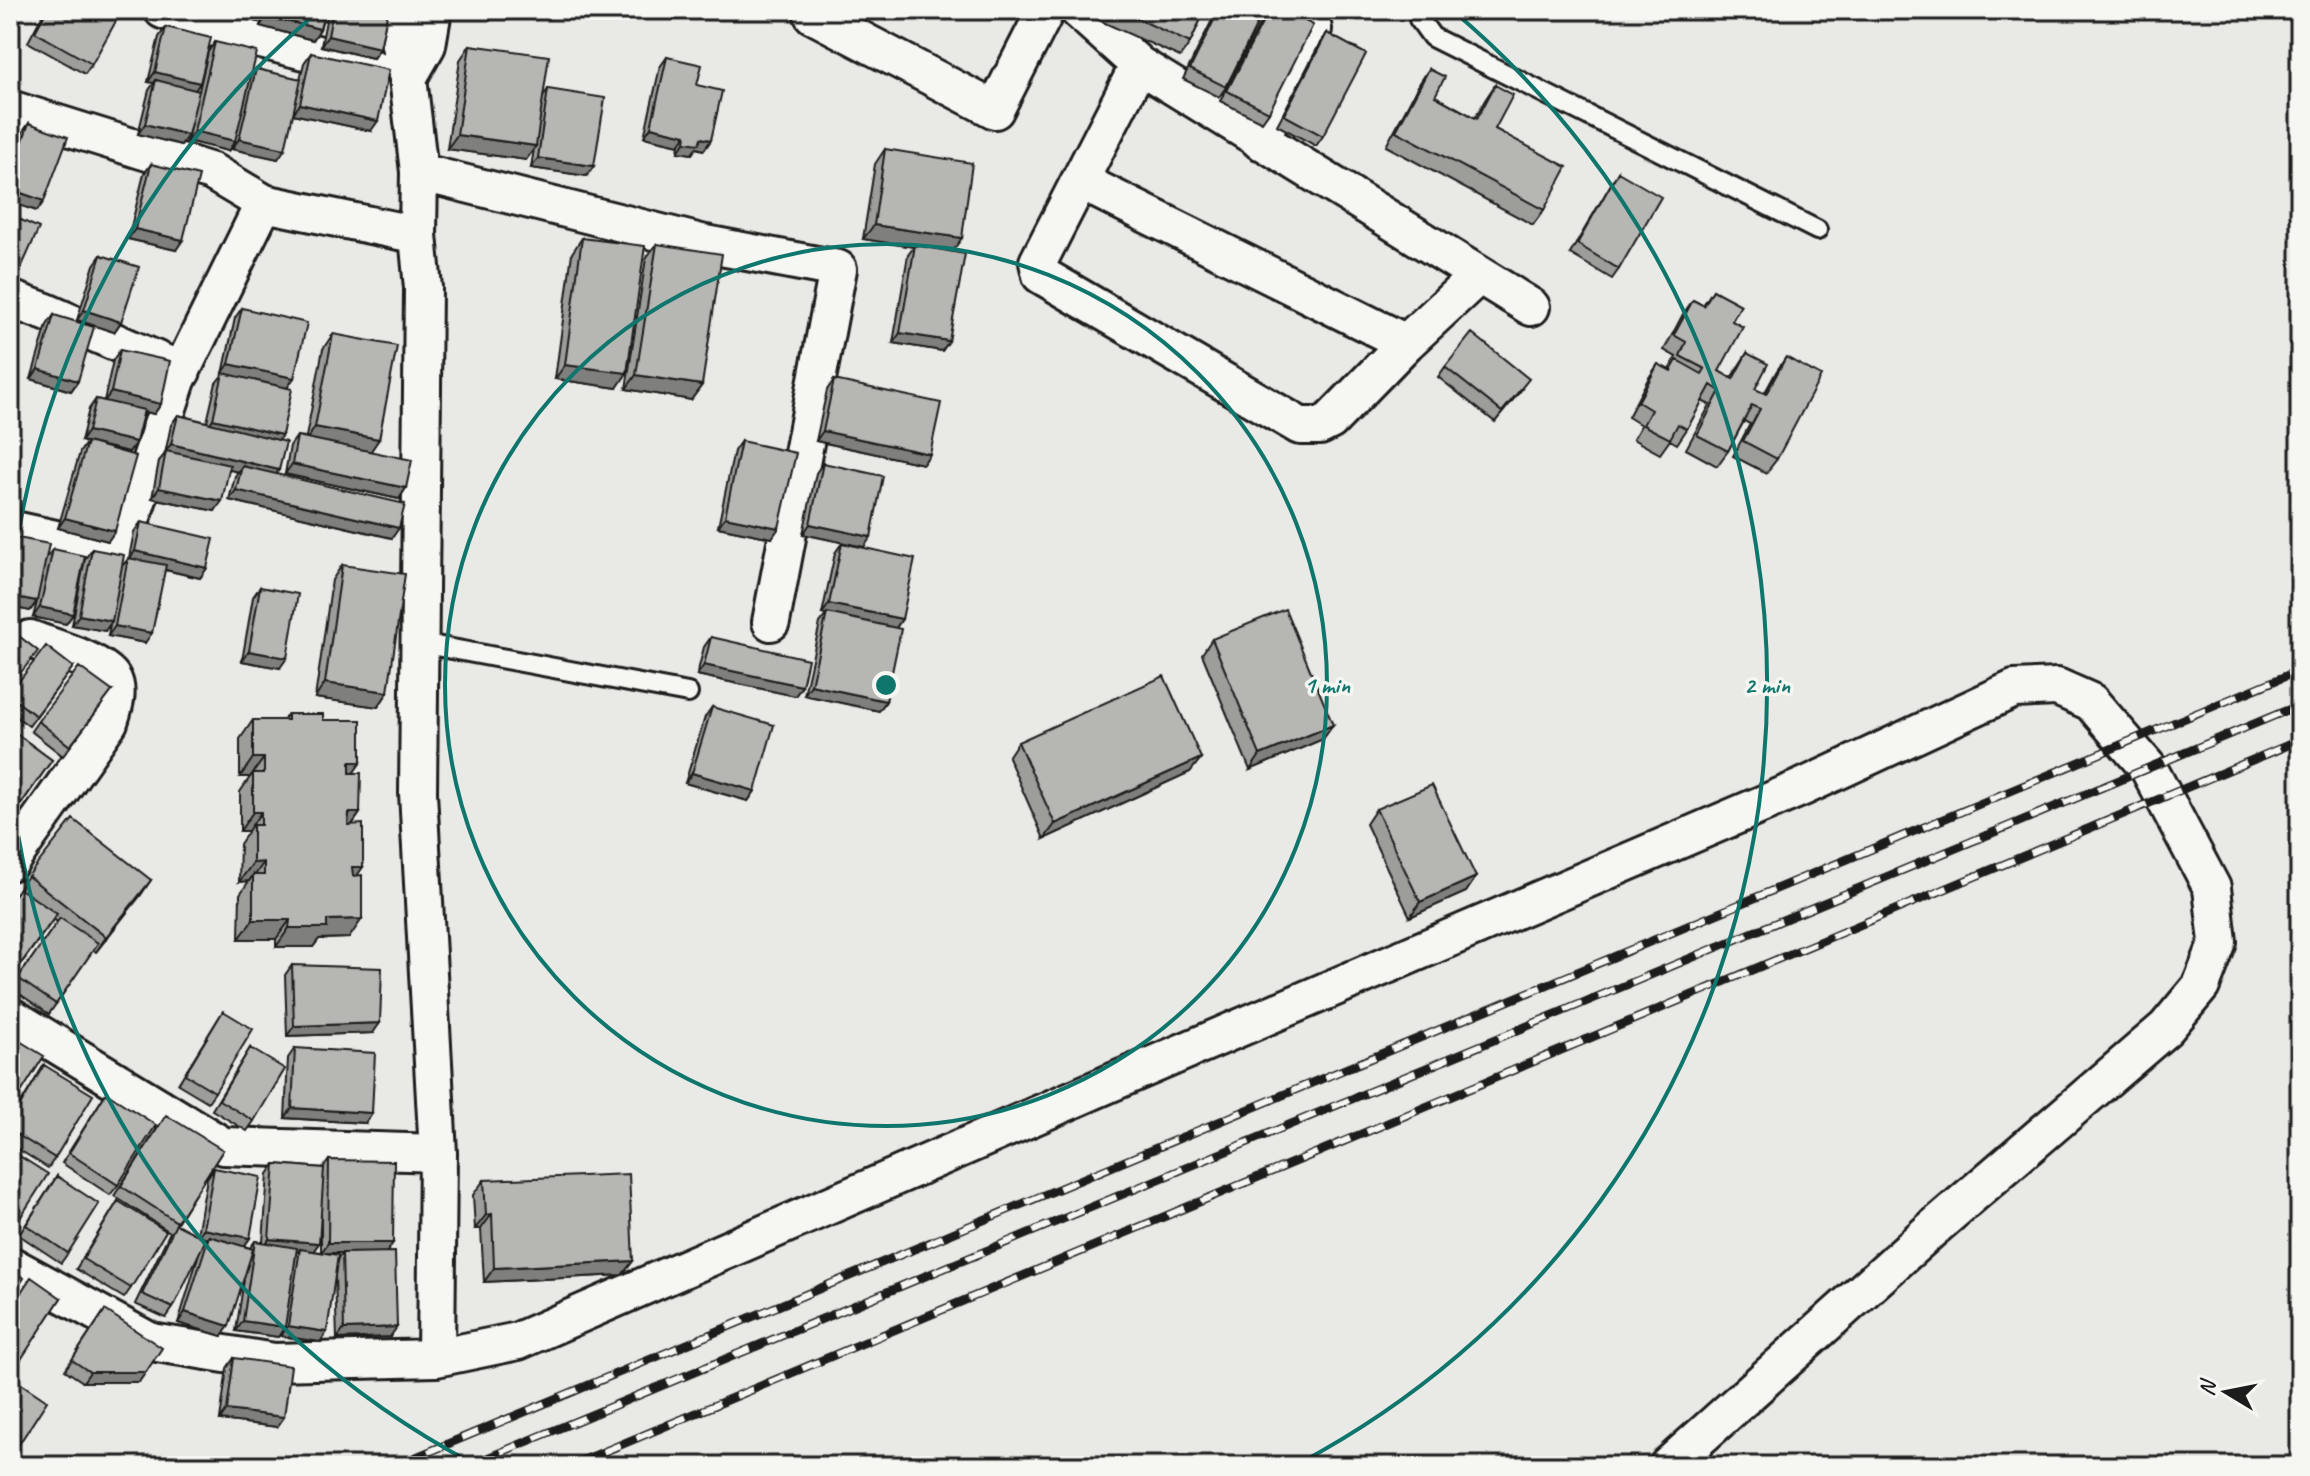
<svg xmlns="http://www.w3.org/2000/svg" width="2310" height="1476" viewBox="0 0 2310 1476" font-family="Caveat,sans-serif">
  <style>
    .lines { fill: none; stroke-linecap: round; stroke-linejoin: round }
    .lane-casing { stroke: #1c1c1c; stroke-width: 24 }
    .street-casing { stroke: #1c1c1c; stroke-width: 42 }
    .lane { stroke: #f6f6f2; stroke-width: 18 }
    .street { stroke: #f6f6f2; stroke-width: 36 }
    .rail-casing { stroke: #1c1c1c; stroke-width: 9 }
    .rail { stroke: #f6f6f2; stroke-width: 6; stroke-dasharray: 18; stroke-linecap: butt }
    .wall { fill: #9d9d9a; stroke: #1c1c1c; stroke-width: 2; fill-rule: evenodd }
    .shaded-wall { fill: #7f7f7d; stroke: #1c1c1c; stroke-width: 2 }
    .building { fill: #b6b6b3; stroke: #1c1c1c; stroke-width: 2 }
    .ring { fill: none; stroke: #0f766e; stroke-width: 4 }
    .centre { fill: #0f766e; stroke: #f6f6f2; stroke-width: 4 }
    .ring-label { font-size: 24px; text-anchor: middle; font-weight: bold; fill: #0f766e; stroke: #f6f6f2; stroke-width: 7; stroke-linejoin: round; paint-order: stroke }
  </style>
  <rect width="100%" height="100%" fill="#e9e9e5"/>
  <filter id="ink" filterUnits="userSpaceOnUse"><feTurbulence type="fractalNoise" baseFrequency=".0125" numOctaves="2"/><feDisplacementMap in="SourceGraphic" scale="16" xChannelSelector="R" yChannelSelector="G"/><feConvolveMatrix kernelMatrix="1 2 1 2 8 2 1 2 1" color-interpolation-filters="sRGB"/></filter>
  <g filter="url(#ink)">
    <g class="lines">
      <g class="lane-casing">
        <path id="lane" d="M1417 10 1419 19 1432 37 1817 230
          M420 643 688 693"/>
      </g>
      <g class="street-casing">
        <path id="street" d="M163 10 206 26 372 68
          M404 10 399 41 408 78 419 172 418 235 423 288 418 793 438 1153 436 1358
          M816 10 813 15 995 110 1046 10
          M1078 10 1139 65 1531 307
          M1139 65 1038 262 1041 275 1300 426H1320L1330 421 1406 343
          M408 78 427 45 433 10
          M10 109 212 172 264 203 418 235
          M1260 141 1313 29
          M10 150 24 114
          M419 172 705 244 838 269 771 622
          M1080 181 1406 343 1479 275
          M10 299 46 312 182 371
          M10 529 120 553 177 380 264 203
          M10 862 109 722C113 709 120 691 112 678 101 661 50 647 30 639
          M10 1016 223 1146 438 1153
          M10 1265 151 1342 274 1362 436 1358 518 1341 1113 1082 1803 787 2014 689 2057 687 2091 702 2149 769 2212 888 2218 942 2201 986 2166 1028 1931 1230 1668 1466"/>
      </g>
      <use href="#lane" class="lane"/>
      <use href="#street" class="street"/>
      <g class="rail-casing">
        <path id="rail" d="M395 1466 2300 670
          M468 1466 2300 705
          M570 1466 2300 740"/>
      </g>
      <use href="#rail" class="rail"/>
    </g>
    <path class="wall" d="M45 10H112L92 64 85 74 28 42Z
      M212 10H325L320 29 313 40 260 26 262 15 258 22Z
      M328 10H388L380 48 373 58 321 46Z
      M1087 10H1205L1190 43 1180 57 1085 14Z
      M1217 10H1264L1226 87 1219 97 1183 79Z
      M1267 10H1284L1269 112 1262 122 1220 101Z
      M166 27 200 83 195 90 199 91 208 52 215 42 251 76 256 69 300 79 304 63 311 53 371 131 293 114 278 159 232 149 234 143 228 151 187 141 191 122 181 145 138 134 149 90 154 83 148 82 159 37Z
      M1327 33 1323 136 1316 146 1277 125 1320 43Z
      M470 45 543 97 548 89 587 176 531 168 534 148 526 160 447 149 460 60Z
      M667 57 697 85 711 140 704 150 696 148 692 154 678 152 679 145 644 137 660 67Z
      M1429 69 1435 96 1475 118 1485 100 1495 85V129L1544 210 1533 225 1386 146 1419 84Z
      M29 123 44 201 37 211 10 202V167L22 133Z
      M885 149 952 252 949 341 942 351 893 343 908 255 914 247 863 239 875 164Z
      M151 164 176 250 128 239 144 174Z
      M1618 172 1619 269 1612 279 1570 254Z
      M582 238 617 388 555 379 572 253Z
      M657 244 702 385 691 400 626 389 646 258Z
      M101 255 121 322 114 332 77 320 94 265Z
      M1713 290 1732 321 1719 371 1731 378 1747 353 1755 389 1764 394 1776 372 1786 357 1777 459 1766 473 1733 456 1750 424 1744 421 1728 451 1717 466 1686 449 1710 405 1702 401 1687 429 1677 444 1670 440 1660 454 1633 439 1641 425 1628 417 1648 379 1658 364 1669 370 1676 357 1664 350 1683 314 1693 300 1703 305Z
      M242 308 287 388 278 440 276 474 392 538 229 500 235 476 238 472 229 469 215 511 152 498 159 461 165 454 171 425 178 415 207 422 216 383 223 374 235 318Z
      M54 315 78 381 71 391 31 379 47 325Z
      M333 334 379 439 370 451 406 488 399 499 285 474 290 446 297 436 306 437 323 349Z
      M120 350 161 404 154 414 144 411 136 442 129 452 101 446 108 541 58 528 80 452 86 443 81 441 89 409 96 399 104 401 113 360Z
      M1445 367 1522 389 1495 422 1438 377Z
      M834 380 930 454 923 464 816 441 827 390Z
      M741 441 772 538 718 527 734 451Z
      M823 463 864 547 803 534 816 473Z
      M141 522 207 568 200 578 165 570 145 643 108 636 110 624 105 631 72 625 85 559 92 549 123 565 129 558 134 532Z
      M13 537 46 558 53 549 73 614 66 624 33 617 37 602 30 611 10 607V541Z
      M842 543 902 619 896 628 886 701 879 711 804 695 820 623 826 615 822 614 835 553Z
      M342 565 388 692 378 707 315 698 332 580Z
      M260 587 280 668 242 661 253 597Z
      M711 637 802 686 795 696 697 675 704 647Z
      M1212 639 1333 725 1323 739 1250 770 1202 654Z
      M73 667 29 726 10 712V693Z
      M112 691 63 756 31 731 38 721Z
      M712 707 755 791 748 801 685 783 705 717Z
      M288 714 323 720 353 773 360 813 352 825 357 876 349 938 319 939 313 947H276V939H239L240 894 249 881 239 882 240 844 248 832V831H240V792L250 777H240V739L253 720H283Z
      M10 729 52 760 10 820Z
      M1018 742 1201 758 1190 772 1044 839 1008 757Z
      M1376 809 1476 877 1466 892 1410 917 1366 824Z
      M28 876 151 880 96 952 93 950 49 1014 11 988 57 922 54 919 10 979V901Z
      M292 965 373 1033 287 1036 285 975Z
      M223 1011 215 1092 208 1102 178 1084Z
      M250 1048 254 1121 247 1131 212 1110Z
      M295 1048 365 1123 285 1118 288 1058Z
      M44 1065 55 1158 48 1168 10 1144V1121Z
      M106 1093 118 1185 110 1195 62 1163Z
      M159 1125 223 1150 176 1224 197 1235 207 1178 214 1168 250 1238 244 1246 250 1248 255 1241 263 1242 268 1174 275 1164 323 1168 329 1160 387 1252 390 1337 337 1339 335 1276 320 1342 281 1336 282 1331 278 1337 236 1331 244 1280 222 1336 178 1323 200 1250 173 1308 166 1318 135 1304 170 1232 114 1196ZM321 1212V1252L313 1251 319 1243ZM323 1253H365H342L338 1259Z
      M57 1176 68 1253 61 1263 19 1235Z
      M484 1180 633 1261 622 1275 484 1282 481 1229H475L473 1195Z
      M118 1201 131 1288 124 1298 76 1269Z
      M61 1298 11 1374 10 1373V1308Z
      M105 1310 139 1382H83L65 1370Z
      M234 1358 284 1417 277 1427 220 1420 227 1368Z"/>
    <path class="shaded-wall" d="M191 10H204L202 14Z
      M212 10H259L265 11 258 22Z
      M728 10H742L739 15Z
      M267 16 320 29 313 40 260 26Z
      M328 36 380 48 373 58 321 46Z
      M155 72 200 83 193 93 156 80 154 83 148 82Z
      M300 104 378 121 371 131 293 114Z
      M145 124 188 135 181 145 138 134Z
      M651 127 686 135 679 145 644 137Z
      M194 131 235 141 228 151 187 141Z
      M457 135 536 146 526 160 447 149Z
      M701 138 711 140 704 150 696 148 692 154 678 152 685 142Z
      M239 139 285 149 278 159 232 149Z
      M538 158 594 166 587 176 531 168Z
      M10 189 44 201 37 211 10 202Z
      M874 225 962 238 951 253 863 239Z
      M135 229 183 240 176 250 128 239Z
      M84 310 121 322 114 332 77 320Z
      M900 333 949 341 942 351 893 343Z
      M229 364 294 378 287 388 222 374Z
      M565 365 627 373 617 388 555 379Z
      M38 369 78 381 71 391 31 379Z
      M636 375 702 385 691 400 626 389Z
      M111 392 161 404 154 414 104 402Z
      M213 419 282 435 275 445 206 429Z
      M315 427 379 439 369 454 305 442Z
      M88 431 136 442 129 452 81 441Z
      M823 431 930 454 923 464 816 441Z
      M171 444 279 470 272 480 242 466 238 472 166 454V451L164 454Z
      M292 464 406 488 399 499 285 474Z
      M159 488 222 501 215 511 152 498Z
      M236 490 399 528 392 538 229 500Z
      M725 517 779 528 772 538 718 527Z
      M65 518 115 531 108 541 58 528Z
      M810 524 871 537 864 547 803 534Z
      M135 551 207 568 200 578 128 561Z
      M10 596 37 601 30 611 10 607Z
      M829 604 902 619 895 629 822 614Z
      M40 607 73 614 66 624 33 617Z
      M79 615 112 621 105 631 72 625Z
      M115 626 152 633 145 643 108 636Z
      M249 651 287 658 280 668 242 661Z
      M704 665 802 686 795 696 697 675Z
      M325 683 388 692 378 707 315 698Z
      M811 685 886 701 879 711 804 695Z
      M1333 725 1323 739 1250 770 1260 755Z
      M253 758H264L250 777H240Z
      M1201 758 1190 772 1044 839 1055 824Z
      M350 762H361L348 781Z
      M692 773 755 791 748 801 685 783Z
      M253 812H261L248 831H240Z
      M349 813H360L347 832Z
      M264 862 253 878V875L249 881 239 882 253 863Z
      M352 867H363L350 886Z
      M1476 877 1466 892 1410 917 1420 902Z
      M151 880 141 895 96 952 106 937Z
      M362 919 349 938 319 939 313 947H276L289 928 327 920Z
      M253 920H290L276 939H239Z
      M380 1023 373 1033 287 1036 294 1026Z
      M292 1108 372 1113 365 1123 285 1118Z
      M492 1214 481 1229H475L486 1215Z
      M203 1229 250 1238 243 1248 209 1236 205 1241 196 1239Z
      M269 1239 319 1243 312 1253 300 1249 298 1252 262 1249Z
      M328 1243H393L386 1253H321Z
      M633 1261 622 1275 484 1282 494 1268Z
      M185 1312 229 1326 222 1336 178 1323Z
      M243 1321 285 1327 278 1337 236 1331Z
      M288 1326 327 1332 320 1342 281 1336Z
      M397 1327 390 1337 337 1339 344 1329Z
      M90 1372H146L139 1382H83Z
      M227 1410 284 1417 277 1427 220 1420Z"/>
    <path class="building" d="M47 10H112L120 14 92 64 35 32Z
      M268 10H325L320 29 267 16Z
      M333 10H388L380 48 328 36Z
      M1119 10H1205L1190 43Z
      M1219 10H1264L1226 87 1190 69Z
      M1269 10H1284L1313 25 1269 112 1227 91Z
      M166 27 211 38 200 83 155 72Z
      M10 30 20 35 10 60Z
      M1327 33 1366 54 1323 136 1284 115Z
      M215 42 257 52 235 141 194 131Z
      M470 45 549 56 536 146 457 135Z
      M311 53 389 70 378 121 300 104Z
      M667 57 702 65 697 85 722 91 711 140 701 138 699 144 685 142 686 135 651 127Z
      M256 69 301 79 285 149 239 139Z
      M1429 69 1445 77 1435 96 1477 119 1495 85 1513 95 1495 129 1567 167 1544 210 1396 131Z
      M156 80 199 91 188 135 145 124Z
      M548 89 605 98 594 166 538 158Z
      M29 123 68 137 44 201 10 189V177Z
      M885 149 972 163 962 238 874 225Z
      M151 164 199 176 183 240 135 229Z
      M1618 172 1661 197 1619 269 1577 244Z
      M10 215 39 228 14 284 10 282Z
      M582 238 645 246 627 373 565 365Z
      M657 244 722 254 702 385 636 375Z
      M915 245 965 254 949 341 900 333Z
      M101 255 139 267 121 322 84 310Z
      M1713 290 1741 305 1732 321 1743 327 1719 371 1733 379 1747 353 1768 364 1755 389 1766 394 1786 357 1821 376 1777 459 1743 441 1760 409 1752 405 1728 451 1697 435 1720 391 1711 385 1687 429 1678 424 1670 439 1643 425 1651 410 1638 402 1658 364 1671 371 1677 360 1702 374 1705 369 1680 356 1686 342 1674 335 1693 300 1704 306Z
      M10 292 15 294 10 311Z
      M242 308 307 323 294 378 229 364Z
      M54 315 94 327 78 381 38 369Z
      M1472 333 1529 379 1502 412 1445 367Z
      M333 334 397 346 379 439 315 427Z
      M120 350 170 361 161 404 111 392Z
      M223 373 292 389 282 435 213 419Z
      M834 380 941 403 930 454 823 431Z
      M96 399 144 410 136 442 88 431Z
      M178 415 286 442 279 470 171 444Z
      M297 436 412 460 406 488 292 464Z
      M741 441 796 453 779 528 725 517Z
      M87 442 136 456 115 531 65 518Z
      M166 451 230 465 222 501 159 488Z
      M823 463 883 476 871 537 810 524Z
      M242 466 405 504 399 528 236 490Z
      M141 522 214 539 207 568 135 551Z
      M13 537 49 544 37 601 10 596V549Z
      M842 543 915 559 902 619 829 604Z
      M53 549 85 556 73 614 40 607Z
      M92 549 124 555 112 621 79 615Z
      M128 558 166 565 152 633 115 626Z
      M342 565 405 574 388 692 325 683Z
      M260 587 298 594 287 658 249 651Z
      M1285 609 1333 725 1260 755 1212 639Z
      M827 613 901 629 886 701 811 685Z
      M10 629 38 651 10 686Z
      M711 637 808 659 802 686 704 665Z
      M46 646 73 667 36 716 10 696V693Z
      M79 667 112 691 70 746 38 721Z
      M1164 676 1201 758 1055 824 1018 742Z
      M712 707 774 725 755 791 692 773Z
      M288 714H323V720H361V762H350V773H361L360 813H349L348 825 363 824V867H352L353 876 362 875V919L327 920V928H289L290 920H253V875H264V862L253 863V825H261V812H253V773H264V758H253V720H288Z
      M10 729 52 760 16 811 10 807Z
      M1432 785 1476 877 1420 902 1376 809Z
      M73 819 151 880 106 937 28 876Z
      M19 888 57 914 14 973 10 970V901Z
      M60 918 98 943 56 1004 18 978Z
      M292 965 382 968 380 1023 294 1026Z
      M223 1011 253 1029 215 1092 185 1074Z
      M10 1035 44 1056 10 1110Z
      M250 1048 285 1069 254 1121 219 1100Z
      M295 1048 375 1053 372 1113 292 1108Z
      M44 1065 93 1095 55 1158 10 1130V1123Z
      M106 1093 156 1125 118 1185 69 1153Z
      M166 1115 223 1150 177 1222 121 1186Z
      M10 1150 48 1174 13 1229 10 1227Z
      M329 1160 394 1161 393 1243H328Z
      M275 1164 324 1168 319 1243 269 1239Z
      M214 1168 261 1177 250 1238 203 1229Z
      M629 1174 633 1261 494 1268 492 1214 486 1215 484 1180Z
      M57 1176 99 1204 68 1253 26 1225Z
      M118 1201 166 1231 131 1288 83 1259Z
      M176 1224 206 1239 173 1308 142 1294Z
      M209 1236 253 1249 229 1326 185 1312Z
      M255 1241 297 1248 285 1327 243 1321Z
      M300 1249 338 1255 327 1332 288 1326Z
      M395 1252 397 1327 344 1329 342 1253Z
      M10 1269 24 1278 10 1299Z
      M31 1277 61 1298 18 1364 10 1359V1309Z
      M105 1310 162 1348 146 1372H90L72 1360Z
      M234 1358 291 1366 284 1417 227 1410Z
      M11 1377 47 1401 10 1458V1379Z"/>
  </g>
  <g class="ring">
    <circle cx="886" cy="685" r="441"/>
    <path d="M472 1463A881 881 0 0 1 11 785M11 585A881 881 0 0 1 320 10M1452 10A881 881 0 0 1 1300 1463"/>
  </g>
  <circle cx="886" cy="685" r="12" class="centre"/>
  <g class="ring-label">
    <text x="1327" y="693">1 min</text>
    <text x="1767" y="693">2 min</text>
  </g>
  <rect width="2310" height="1476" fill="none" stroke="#f6f6f2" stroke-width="40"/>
  <rect x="20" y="20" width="2270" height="1436" fill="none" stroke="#1c1c1c" stroke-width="3" filter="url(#ink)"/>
  <g transform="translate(2226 1392) rotate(280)" stroke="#f6f6f2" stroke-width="6" paint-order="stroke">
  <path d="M0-6L14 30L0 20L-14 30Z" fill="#1c1c1c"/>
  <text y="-12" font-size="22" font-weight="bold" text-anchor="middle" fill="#1c1c1c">N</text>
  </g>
</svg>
